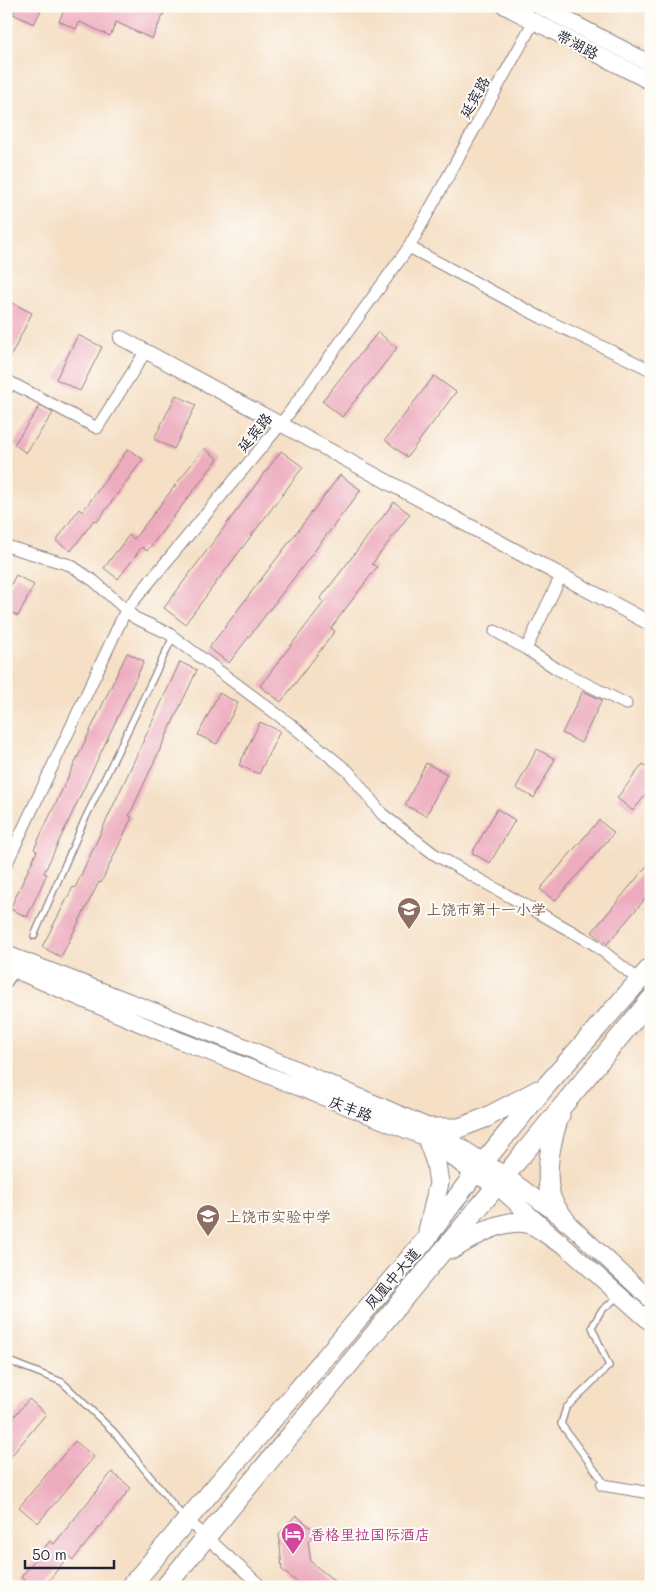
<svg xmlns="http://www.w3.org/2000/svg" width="657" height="1593" viewBox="0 0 657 1593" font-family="Mali,'LXGW WenKai TC',sans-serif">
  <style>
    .building { fill: #edabbe }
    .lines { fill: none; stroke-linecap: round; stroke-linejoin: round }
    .service-casing { stroke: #8c8080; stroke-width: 8 }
    .minor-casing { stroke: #8c8080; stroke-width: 13 }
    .tertiary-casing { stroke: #8c8080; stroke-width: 16 }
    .secondary-casing { stroke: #8c8080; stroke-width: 18 }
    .primary-casing { stroke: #8c8080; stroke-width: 21 }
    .service { stroke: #fff; stroke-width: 5.5 }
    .minor { stroke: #fff; stroke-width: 11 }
    .tertiary { stroke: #fff; stroke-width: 14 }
    .secondary { stroke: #fff; stroke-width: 16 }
    .primary { stroke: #fff; stroke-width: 19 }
    .labels { text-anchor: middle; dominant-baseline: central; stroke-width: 4; stroke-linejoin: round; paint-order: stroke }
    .street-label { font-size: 15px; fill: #22223b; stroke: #fdfcf7 }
    .education-label { font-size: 15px; fill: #785e54; stroke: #fdfcf7; text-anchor: start }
    .hotel-label { font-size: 15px; fill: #b23c85; stroke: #fdfcf7; text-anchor: start }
  </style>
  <rect width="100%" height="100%" fill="#fdfcf7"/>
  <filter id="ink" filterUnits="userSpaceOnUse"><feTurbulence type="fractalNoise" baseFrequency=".02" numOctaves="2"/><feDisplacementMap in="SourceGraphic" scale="10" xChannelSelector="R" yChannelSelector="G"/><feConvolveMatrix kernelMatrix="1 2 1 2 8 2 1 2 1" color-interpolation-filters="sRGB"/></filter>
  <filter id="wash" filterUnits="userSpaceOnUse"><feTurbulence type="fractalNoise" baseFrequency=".0096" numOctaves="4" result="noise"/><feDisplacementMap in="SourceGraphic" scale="20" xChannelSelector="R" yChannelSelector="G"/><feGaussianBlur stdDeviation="1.12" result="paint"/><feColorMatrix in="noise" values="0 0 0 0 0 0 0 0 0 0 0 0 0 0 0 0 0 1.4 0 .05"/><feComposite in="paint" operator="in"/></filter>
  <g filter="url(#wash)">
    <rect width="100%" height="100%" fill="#f5dfc5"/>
    <g id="blocks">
      <path class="building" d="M16 6H43L34 24 13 14Z
        M66 6H167L152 39 116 22 110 36 80 22 76 29 59 21Z
        M6 300 32 313 6 366Z
        M378 332 397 348 342 417 322 401Z
        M78 335 102 347 80 391 56 379Z
        M434 376 456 392 407 457 385 440Z
        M176 395 196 405 174 449 154 439Z
        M40 406 53 413 26 453 14 444Z
        M204 448 218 459 147 551 142 547 118 579 104 568 129 535 134 539Z
        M128 449 143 459 97 522 94 520 71 551 56 541 79 509 82 512Z
        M281 451 303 467 185 624 164 608Z
        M340 475 361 490 229 663 209 648Z
        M394 502 410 514 372 564 377 567 331 628 335 631 281 702 260 686 324 602 320 599Z
        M16 575 34 585 18 616 6 610V594Z
        M127 653 144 661 44 873 47 874 27 917 10 909 37 851 34 849Z
        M180 662 197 670 129 816 132 817 101 883 99 882 61 957 42 947 73 887 75 888Z
        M583 691 602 700 581 743 562 733Z
        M219 693 238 703 217 744 198 735Z
        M260 722 280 731 259 774 239 765Z
        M537 749 555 759 534 798 516 788Z
        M426 763 447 774 426 816 405 805Z
        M643 764 651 770V788L633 811 617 798Z
        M497 809 515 820 490 863 472 853Z
        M599 820 614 833 555 901 540 889Z
        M651 861V892L607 944 592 932Z
        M29 1399 46 1414 6 1462V1426Z
        M75 1441 94 1457 38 1523 19 1507Z
        M112 1472 131 1488 73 1560 68 1556 44 1587H19L24 1580 21 1577 50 1541 54 1544Z
        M296 1515 316 1532 308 1542 311 1562 342 1587H303L282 1570 279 1534Z"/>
    </g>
  </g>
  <g filter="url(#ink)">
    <use href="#blocks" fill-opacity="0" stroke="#8c8080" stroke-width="1"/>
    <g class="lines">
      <g class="service-casing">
        <path id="service" d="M6 395 14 384
          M34 936 84 821 173 637
          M6 987 16 972
          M6 1360 62 1382 114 1432 184 1518
          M605 1484 561 1424 566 1408 609 1366 592 1327 601 1311 619 1296"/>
      </g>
      <g class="minor-casing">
        <path id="minor" d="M409 247 542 318 651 370
          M6 380 97 428 146 351
          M6 546 70 565 94 581 135 618 168 633 290 724 349 772 382 814 434 854 594 944 640 981
          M561 576 526 649 557 669 626 704
          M495 631 526 649
          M6 865 126 610 281 424 409 247 534 21
          M602 1485 651 1493
          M186 1519 262 1587"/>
      </g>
      <g class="tertiary-casing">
        <path id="tertiary" d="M121 338 651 624"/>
      </g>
      <g class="secondary-casing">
        <path id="secondary" d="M505 6 651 82
          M540 6 651 64
          M6 954 236 1043 431 1128 506 1176 566 1221 651 1300
          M6 966 181 1041 427 1138 474 1174 498 1187 651 1323"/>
      </g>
      <g class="primary-casing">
        <path id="primary" d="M560 1115C551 1139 544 1172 551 1197 553 1205 561 1214 566 1221
          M431 1128H459L485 1118 538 1090
          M427 1138 436 1163 439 1183 428 1231
          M453 1249C472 1237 506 1216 530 1224 539 1227 549 1236 557 1241
          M130 1587 427 1238 474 1174 546 1086 651 967
          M165 1587 651 999"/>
      </g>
      <use href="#service" class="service"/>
      <use href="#minor" class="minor"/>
      <use href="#tertiary" class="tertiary"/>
      <use href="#secondary" class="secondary"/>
      <use href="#primary" class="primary"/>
    </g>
  </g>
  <defs>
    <g id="school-pin" transform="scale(1.25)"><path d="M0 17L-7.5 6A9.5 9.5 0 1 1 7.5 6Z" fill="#8d6e63" stroke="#fdfcf7"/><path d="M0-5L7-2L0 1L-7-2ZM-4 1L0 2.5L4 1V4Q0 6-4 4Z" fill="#fff"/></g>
    <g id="hotel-pin" transform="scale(1.25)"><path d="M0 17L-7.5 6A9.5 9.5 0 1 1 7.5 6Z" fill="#d1479c" stroke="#fdfcf7"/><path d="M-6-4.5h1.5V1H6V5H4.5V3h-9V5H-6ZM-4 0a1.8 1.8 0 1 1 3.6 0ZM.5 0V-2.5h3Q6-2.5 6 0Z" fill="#fff"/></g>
  </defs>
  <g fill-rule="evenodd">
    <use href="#school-pin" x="409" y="909"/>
    <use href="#school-pin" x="208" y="1216"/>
    <use href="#hotel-pin" x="293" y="1534"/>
  </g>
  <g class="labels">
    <g class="street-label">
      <text transform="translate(578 44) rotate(28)">带湖路</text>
      <text transform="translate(474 97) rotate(-61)">延宾路</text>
      <text transform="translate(254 432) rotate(-51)">延宾路</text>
      <text transform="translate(351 1108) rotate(21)">庆丰路</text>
      <text transform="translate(392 1278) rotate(-49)">凤凰中大道</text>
    </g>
    <g class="education-label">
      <text x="426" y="909">上饶市第十一小学</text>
      <text x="226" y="1216">上饶市实验中学</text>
    </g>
    <g class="hotel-label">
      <text x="310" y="1534">香格里拉国际酒店</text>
    </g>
  </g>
  <rect width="657" height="1593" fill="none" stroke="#fdfcf7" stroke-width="25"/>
  <path d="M25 1560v8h89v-8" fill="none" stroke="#22223b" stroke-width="2.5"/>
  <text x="32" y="1560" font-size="15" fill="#22223b" stroke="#fdfcf7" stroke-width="4" paint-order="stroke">50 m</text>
</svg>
